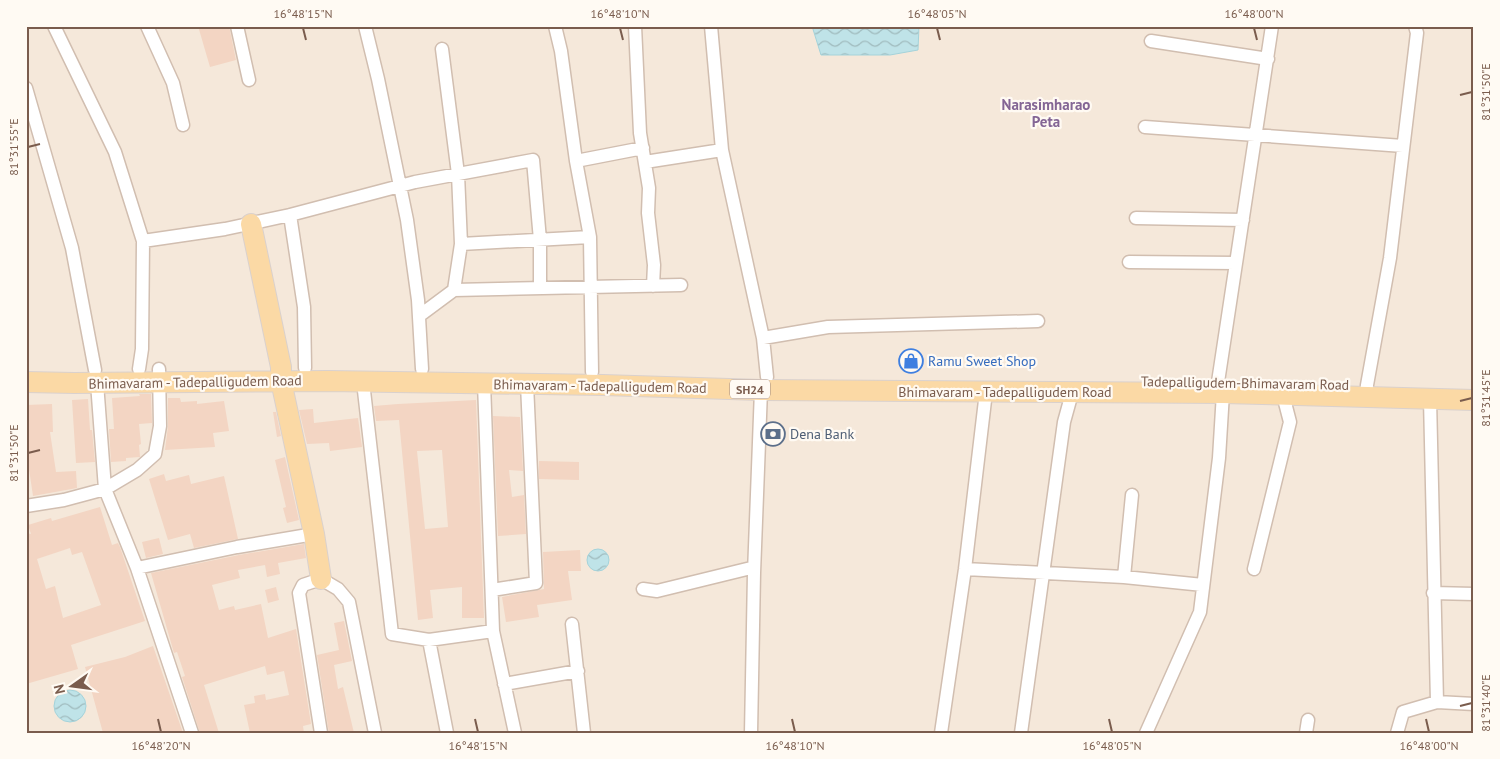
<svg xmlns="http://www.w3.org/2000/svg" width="1500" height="759" viewBox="0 0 1500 759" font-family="'PT Sans',sans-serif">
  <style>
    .residential { fill: #f5e8da }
    .water { fill: url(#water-waves); stroke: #a5d3da }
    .building { fill: #f3d5c3; fill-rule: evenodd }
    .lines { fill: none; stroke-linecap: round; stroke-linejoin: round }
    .street-casing { stroke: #d1beb0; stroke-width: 15 }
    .primary-casing { stroke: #dad1cd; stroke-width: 22 }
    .street { stroke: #fff; stroke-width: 12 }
    .primary { stroke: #fbd9a5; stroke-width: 20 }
    .ticks { fill: none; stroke: #7a5c4d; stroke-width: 2 }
    .labels { text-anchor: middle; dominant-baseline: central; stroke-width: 4.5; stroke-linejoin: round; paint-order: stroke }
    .shield { fill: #fffaf3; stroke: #a28b7f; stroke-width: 1 }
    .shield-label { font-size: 12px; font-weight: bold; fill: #7a5c4d }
    .shop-label { font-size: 14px; fill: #366cbe; stroke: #fffaf3; text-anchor: start }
    .street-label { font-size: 14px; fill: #7a5c4d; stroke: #fffaf3 }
    .service-label { font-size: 14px; fill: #4e5e75; stroke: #fffaf3; text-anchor: start }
    .neighbourhood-label { font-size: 15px; font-weight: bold; fill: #846695; stroke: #fffaf3 }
    .neatline { fill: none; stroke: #7a5c4d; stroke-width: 2 }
    .ticks-label { font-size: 12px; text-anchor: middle; fill: #7a5c4d }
  </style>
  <defs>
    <pattern id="water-waves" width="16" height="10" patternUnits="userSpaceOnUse" patternTransform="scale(1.25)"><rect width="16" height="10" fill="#bfe3e8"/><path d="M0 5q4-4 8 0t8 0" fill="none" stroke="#a0bbbe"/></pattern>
  </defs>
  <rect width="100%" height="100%" fill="#fdf6ec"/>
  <path class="residential" d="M26 26H1474V733H26Z"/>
  <path class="water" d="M812 26H919L918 50 890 55H821Z
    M587 560a11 11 0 1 1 22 0a11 11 0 1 1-22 0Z
    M54 706a16 16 0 1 1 32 0a16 16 0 1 1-32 0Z"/>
  <path class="building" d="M198 26H229L236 60 210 67Z
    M139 394H151L152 423 139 424 141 444 139 445 140 457 126 458V461L111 462 109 429H114L112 398 140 396Z
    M168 398H180L181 402 197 401V404L224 401 229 431 213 433 215 447 165 450 168 426Z
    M88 399 90 430H92L95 462 76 463 72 400Z
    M476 400 484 618H462V587L430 590 433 618 418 620 399 420 376 421 374 406 398 404ZM442 450 448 527 425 529 417 451Z
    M52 404 53 432H50L56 472 76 471 77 488 33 496 26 449V405Z
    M313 409 314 423 358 418 362 447 330 451 329 443 307 444 299 410Z
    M273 412H276L281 436 277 437Z
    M493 416 520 417 523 471 509 470 512 497 524 495 526 534 498 536Z
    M285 457 299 520 287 523 283 508 286 507 275 460Z
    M539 461 579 462V480L539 479Z
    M164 474 166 481 189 475 191 484 224 476 238 539 194 548 190 534 168 540 149 479Z
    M100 507 112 545 118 543 120 547 145 621 71 645 78 669 26 684V533L31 534 28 525 51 518 52 521ZM70 548 72 555 82 552 101 605 63 618 55 586 46 589 37 559Z
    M159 538 163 554 146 558 142 542Z
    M304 544 306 558 278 563 280 574 267 577 265 565 238 570 240 578 212 585 219 610 234 606 235 610 261 604 268 638 296 629 311 724 303 726 304 733H250L244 705 255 703 254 696 265 694 266 700 289 695 284 671 267 675 265 666 204 685 219 733H200L182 677 185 676 177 652 174 653 151 573 239 555Z
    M580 550 581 571H568L572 600 537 605 539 617 506 622 502 597 544 589 543 552Z
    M276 587 279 600 268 603 265 590Z
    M344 621 352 661 334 665 338 689 343 687 354 733H329L317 655 339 650 334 623Z
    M153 646 183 733H103L85 667 125 657Z"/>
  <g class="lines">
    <g class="street-casing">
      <path id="street" d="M54 26 115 152 143 241 142 349 139 369
        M147 26 173 83 183 125
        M237 26 249 80
        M365 26 378 79 407 220 418 300 422 369
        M555 26 561 51 576 161 590 237 592 372
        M635 26 640 133 649 188 648 213 654 265 653 286
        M711 26 722 150 763 338 767 377
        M1151 41 1268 59
        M26 88 72 248 95 370
        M1145 127 1403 146
        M576 161 643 148
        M645 162 722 150
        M290 215 304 307 305 368
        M1136 218 1243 220
        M143 241 225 229 290 215 415 182 533 160 540 240V288
        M461 244 590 237
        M1129 262 1236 263
        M454 290 681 285
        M419 316 454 290 461 244 458 174 442 49
        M763 338 828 327 1038 321
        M363 382 392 634 429 640 493 631
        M1218 382 1272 26
        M97 383 105 489 137 568 192 733
        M484 383 493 631 515 733
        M1366 398 1367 385 1390 258 1417 33 1415 26
        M1430 399 1437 702
        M26 506 64 500 105 489 137 470 155 454 160 426 159 369
        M137 568 237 547 314 534
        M965 569 1124 577 1203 585
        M1254 569 1290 422 1283 395
        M754 573 761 390
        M1124 577 1132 495
        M643 589 657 591 751 568 754 573 751 733
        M492 590 536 583 527 384
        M1433 593 1474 594
        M572 624 584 733
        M429 640 447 733
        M504 684 578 671
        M321 733 299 593 303 585 321 579 338 589 349 602 375 733
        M941 733 965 569 986 392
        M1021 733 1064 422 1072 393
        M1146 733 1200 612 1219 458 1223 393
        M1306 733 1308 720
        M1397 733 1403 712 1437 702 1474 704"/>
    </g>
    <g class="primary-casing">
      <path id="primary" d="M251 224 281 367V381L314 534 321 579
        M26 382 74 383 328 381 603 385 761 390 1223 393 1474 400"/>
    </g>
    <use href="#street" class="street"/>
    <use href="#primary" class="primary"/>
  </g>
  <path class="ticks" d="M303 28 306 40M620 28 623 40M937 28 940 40M1254 28 1257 40M1460 95 1472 92M28 147 40 144M1460 401 1472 398M28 453 40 450M1460 706 1472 703M158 719 161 732M475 719 478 732M792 719 795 732M1109 719 1112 732M1426 719 1429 732"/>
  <defs>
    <g id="shop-ring" transform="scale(1.25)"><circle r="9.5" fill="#fffaf3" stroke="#3f7fe0" stroke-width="1.5"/><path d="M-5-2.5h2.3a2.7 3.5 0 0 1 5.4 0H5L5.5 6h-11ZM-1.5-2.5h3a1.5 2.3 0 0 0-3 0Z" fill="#3f7fe0"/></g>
    <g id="bank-ring" transform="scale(1.25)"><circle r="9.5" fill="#fffaf3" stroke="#5c6f8a" stroke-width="1.5"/><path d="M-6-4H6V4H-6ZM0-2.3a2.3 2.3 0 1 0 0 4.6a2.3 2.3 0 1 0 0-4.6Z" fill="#5c6f8a"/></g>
  </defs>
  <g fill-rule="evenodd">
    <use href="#shop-ring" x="911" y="361"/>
    <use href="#bank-ring" x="773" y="434"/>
  </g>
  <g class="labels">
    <rect class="shield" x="730" y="379.5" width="40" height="19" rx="4"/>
    <g class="shield-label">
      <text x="750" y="389">SH24</text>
    </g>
    <g class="shop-label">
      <text x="928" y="361">Ramu Sweet Shop</text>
    </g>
    <g class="street-label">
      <text transform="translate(195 382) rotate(-1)">Bhimavaram - Tadepalligudem Road</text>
      <text transform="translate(1245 383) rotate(1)">Tadepalligudem-Bhimavaram Road</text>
      <text transform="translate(600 386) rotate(1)">Bhimavaram - Tadepalligudem Road</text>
      <text x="1005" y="392">Bhimavaram - Tadepalligudem Road</text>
    </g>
    <g class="service-label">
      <text x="790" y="434">Dena Bank</text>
    </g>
    <g class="neighbourhood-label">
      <text x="1046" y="104">Narasimharao<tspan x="1046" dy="17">Peta</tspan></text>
    </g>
  </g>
  <rect width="1500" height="759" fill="none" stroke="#fffaf3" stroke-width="55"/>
  <g transform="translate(72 686) rotate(256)" stroke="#fffaf3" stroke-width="4" paint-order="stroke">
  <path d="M0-4L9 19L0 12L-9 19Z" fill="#7a5c4d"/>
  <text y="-8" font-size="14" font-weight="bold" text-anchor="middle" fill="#7a5c4d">N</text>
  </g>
  <rect x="28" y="28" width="1444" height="704" class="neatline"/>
  <g class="ticks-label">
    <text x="303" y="18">16°48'15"N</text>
    <text x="620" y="18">16°48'10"N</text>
    <text x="937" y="18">16°48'05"N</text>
    <text x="1254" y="18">16°48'00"N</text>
    <text transform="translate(1486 92) rotate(-90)" y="4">81°31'50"E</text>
    <text transform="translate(14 147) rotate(-90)" y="4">81°31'55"E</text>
    <text transform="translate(1486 398) rotate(-90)" y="4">81°31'45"E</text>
    <text transform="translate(14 453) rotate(-90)" y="4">81°31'50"E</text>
    <text transform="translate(1486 703) rotate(-90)" y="4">81°31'40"E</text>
    <text x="161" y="750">16°48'20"N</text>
    <text x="478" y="750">16°48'15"N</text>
    <text x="795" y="750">16°48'10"N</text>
    <text x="1112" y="750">16°48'05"N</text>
    <text x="1429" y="750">16°48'00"N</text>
  </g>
</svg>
